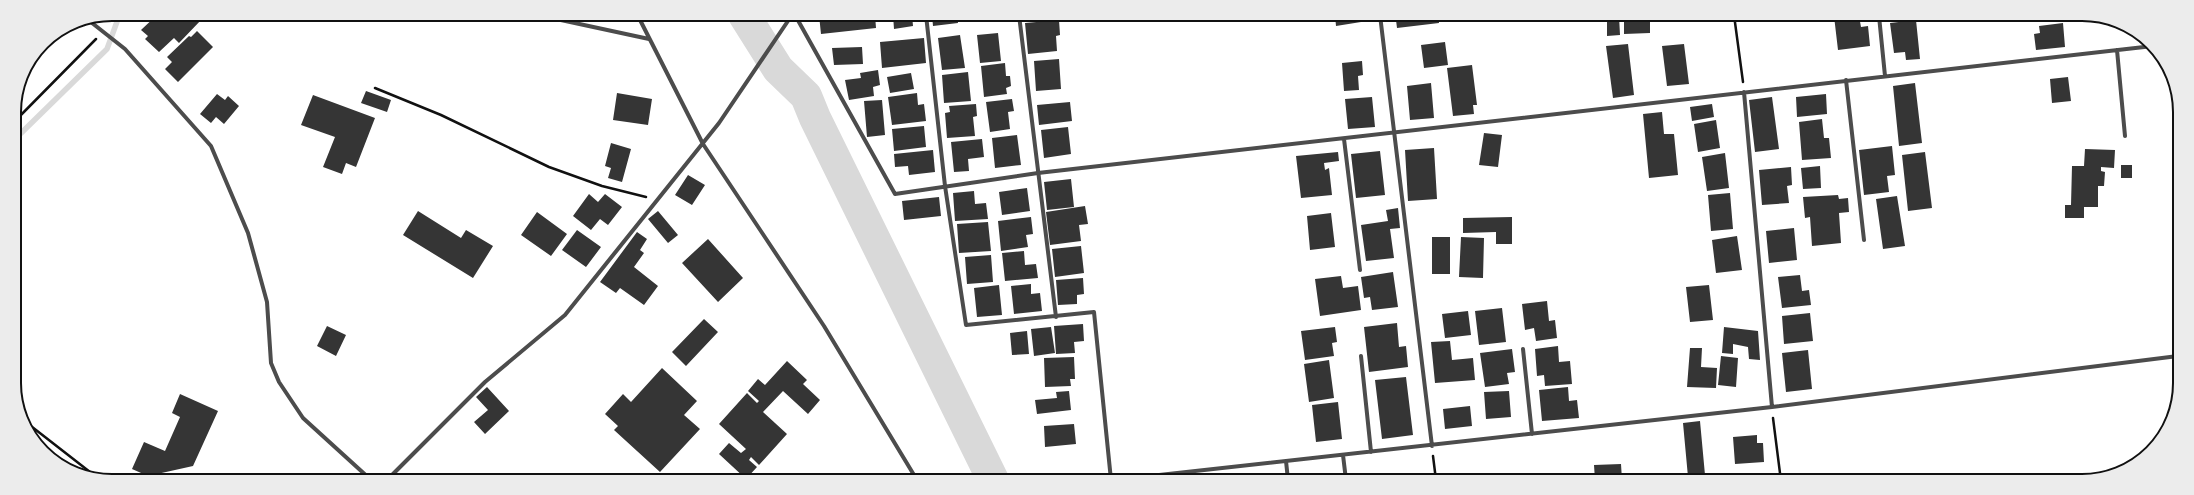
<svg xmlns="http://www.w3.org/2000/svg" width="2194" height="495" viewBox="0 0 2194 495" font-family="'Titillium Web',sans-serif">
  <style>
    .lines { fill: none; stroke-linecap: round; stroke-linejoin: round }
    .stream { stroke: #d9d9d9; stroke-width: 5.5 }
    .river { stroke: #d9d9d9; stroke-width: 32 }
    .building { fill: #353535 }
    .path { stroke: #111; stroke-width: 2.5 }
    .minor { stroke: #4c4c4c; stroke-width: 4 }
    .rim { fill: none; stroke: #111; stroke-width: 2 }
  </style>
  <rect width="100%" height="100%" fill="#fff"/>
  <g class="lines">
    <path class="stream" d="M14 140 107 49 118 19 111 14"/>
    <path class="river" d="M744 15 778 69 806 96 815 118 993 480"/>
  </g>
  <path class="building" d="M158 14H173L178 19 184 14H196L202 19 179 43 174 38 159 52 145 39 148 36 141 30Z
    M819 15H875L876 28 821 34Z
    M893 15H912L913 26 894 29Z
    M932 15H957L958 23 933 26Z
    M977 15H1000V19L978 22Z
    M1335 15H1360L1361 22 1336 26Z
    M1405 15H1438L1439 23 1397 28 1396 20 1405 19Z
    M1446 15H1472V18L1446 20Z
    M1624 15H1650V33L1624 34Z
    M1619 16 1620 35 1607 36V17Z
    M1834 16H1859L1861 27 1868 26 1870 46 1838 50Z
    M1059 20 1060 35 1056 36 1057 51 1028 54 1025 23Z
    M1916 20 1920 59 1906 60 1905 52 1894 53 1890 23Z
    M2063 23 2065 47 2036 50 2034 34 2040 33 2039 26Z
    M197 31 213 47 178 82 165 69 172 62 167 57 189 36 191 37Z
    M998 33 1001 61 980 63 977 35Z
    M960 35 965 68 942 70 938 38Z
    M924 38 926 63 882 68 880 42Z
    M1445 42 1448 65 1424 68 1421 45Z
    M1628 44 1634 95 1613 98 1606 46Z
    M1684 44 1689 84 1667 86 1662 46Z
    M862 47 863 64 834 65 832 48Z
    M1059 59 1061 89 1036 91 1034 61Z
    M1362 61 1363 75 1358 76 1359 90 1344 91 1342 63Z
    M1005 63 1006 76H1010L1011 86 1006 88 1007 94 984 97 981 66Z
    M1472 65 1477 105H1473L1474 114 1453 116 1447 68Z
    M878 70 880 85 873 87 874 96 849 100 845 80 861 78 860 73Z
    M968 72 971 101 944 103 942 75Z
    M911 73 914 89 890 93 887 77Z
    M2068 77 2071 101 2052 103 2050 79Z
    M1431 83 1434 118 1410 120 1407 86Z
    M1915 83 1922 143 1899 146 1893 86Z
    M366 91 391 100 387 112 361 103Z
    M617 93 652 99 648 125 613 120Z
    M917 93 918 105 924 104 926 121 892 125 888 97Z
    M217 94 225 100 228 96 239 106 224 124 216 117 211 123 200 114Z
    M1826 94 1827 114 1797 117 1796 97Z
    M313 95 375 118 356 167 346 163 342 174 323 167 335 137 301 125Z
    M1372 97 1375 127 1348 129 1345 99Z
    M1772 97 1779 149 1755 152 1749 100Z
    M1012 99 1014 111 1008 112 1010 129 990 132 986 102Z
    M882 100 885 135 867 137 864 101Z
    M1070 102 1072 121 1039 125 1037 105Z
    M976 104 977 116 973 117 975 136 947 138 945 113 950 112 949 106Z
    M1712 104 1714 117 1692 121 1690 107Z
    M1662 112 1664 134H1674L1678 175 1649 178 1643 114Z
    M1822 119 1824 138H1829L1831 158 1802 160 1799 122Z
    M1716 120 1720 148 1698 152 1694 124Z
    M924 126 926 147 894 151 892 129Z
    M1068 127 1071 154 1044 158 1041 130Z
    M1484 133 1502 135 1498 167 1479 165Z
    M1017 135 1021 165 995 168 992 138Z
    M982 139 984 157 968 159 969 171 954 172 951 142Z
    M611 143 631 149 622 182 608 178 611 168 605 166Z
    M1892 146 1895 175 1887 176 1889 192 1864 195 1859 150Z
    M1434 148 1437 199 1408 201 1405 150Z
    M2085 149 2115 150 2114 168 2101 167V171L2105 172 2104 186H2098V207H2084V218H2065V205H2071L2072 166H2084Z
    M933 150 935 172 909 175 908 166 895 167 894 154Z
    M1380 151 1385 195 1356 198 1351 154Z
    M1338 152 1339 161 1324 163 1325 170 1329 168 1332 195 1301 198 1296 156Z
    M1925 152 1932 208 1908 211 1902 155Z
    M1725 153 1729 188 1707 191 1702 157Z
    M2121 165H2132V178H2121Z
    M1820 166 1821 188 1803 189 1801 168Z
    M1791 167 1792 185 1787 186 1789 203 1762 205 1759 170Z
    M688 175 705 185 692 205 675 195Z
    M1071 179 1074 207 1047 210 1044 182Z
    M1027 188 1030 211 1002 215 999 192Z
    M974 191 975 204 986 203 988 219 955 221 953 193Z
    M1730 193 1733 229 1711 231 1708 195Z
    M589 194 598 202 605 194 622 207 608 225 600 219 591 230 573 216Z
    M1838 195 1839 199 1848 198 1849 212 1839 213 1841 243 1812 246 1810 217 1805 218 1803 197Z
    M1897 196 1905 246 1883 249 1876 199Z
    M939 197 941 216 904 220 902 201Z
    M1085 206 1088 224 1079 225 1081 241 1050 245 1046 212Z
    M1398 208 1400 228 1390 229 1394 258 1366 261 1361 225 1388 221 1386 210Z
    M418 211 461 238 466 230 493 246 473 278 403 235Z
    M658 211 678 235 668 243 648 219Z
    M537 212 567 234 551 256 521 235Z
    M1331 213 1335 247 1310 250 1307 216Z
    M1031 217 1033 234 1026 235 1028 247 1001 251 998 221Z
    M1512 217V244H1496V232L1463 233V218Z
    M988 222 991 251 959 253 957 224Z
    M1794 228 1797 260 1769 263 1766 231Z
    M577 230 601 247 586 267 562 250Z
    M637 232 647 239 640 250 644 253 634 267 658 286 644 305 620 288 616 293 600 282Z
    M1737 236 1742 270 1716 273 1712 240Z
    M1432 237H1450V274H1432Z
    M1461 237 1484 238 1483 278 1459 277Z
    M708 239 743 278 718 302 682 263Z
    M1081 246 1084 273 1055 277 1052 249Z
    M1024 251 1025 265 1036 264 1038 278 1005 281 1002 253Z
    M991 255 993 282 967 284 965 257Z
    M1393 272 1398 307 1372 310 1370 297 1364 298 1361 277Z
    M1800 275 1802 291 1809 290 1811 305 1782 308 1778 277Z
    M1341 276 1343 288 1358 286 1361 310 1320 316 1315 279Z
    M1083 278 1084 294 1077 295V304L1058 305 1056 280Z
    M1031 284V294L1040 293 1042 311 1014 314 1011 286Z
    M999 285 1002 315 977 317 974 288Z
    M1709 285 1713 320 1690 322 1686 287Z
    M1547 301 1549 321 1555 320 1557 338 1536 341 1534 328 1525 330 1522 304Z
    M1502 308 1506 342 1479 345 1475 311Z
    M1468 311 1471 335 1445 338 1442 314Z
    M1810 313 1813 341 1784 344 1782 316Z
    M704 319 718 332 686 366 672 352Z
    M1397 323 1399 347 1406 346 1408 367 1369 372 1364 327Z
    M1083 324 1084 341 1074 342 1075 353 1056 354 1054 326Z
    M327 326 346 335 336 356 317 346Z
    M1051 327 1055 353 1034 356 1031 329Z
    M1335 327 1337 342 1332 343 1334 356 1305 360 1301 331Z
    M1724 327 1758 331 1760 360 1749 359 1748 347 1733 344V354L1722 353Z
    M1027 331 1029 354 1012 355 1010 333Z
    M1450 341 1452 360 1473 358 1475 380 1435 383 1431 342Z
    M1558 346 1559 362 1570 361 1572 384 1545 386 1544 375 1537 376 1535 349Z
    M1690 348H1702L1701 367 1717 368 1716 388 1687 387Z
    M1512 349 1515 372 1507 373 1509 384 1485 387 1480 353Z
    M1808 350 1812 389 1786 392 1782 353Z
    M1721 356 1738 358 1736 387 1718 385Z
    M1074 357 1075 379H1070L1071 386 1045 387 1044 358Z
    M1329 360 1334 398 1309 402 1304 364Z
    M787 361 807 380 803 384 820 400 808 414 783 391 763 412 787 434 759 465 751 457 749 460 757 467 746 479 719 454 729 443 741 453 746 449 719 424 747 393 757 403 759 401 748 391 758 379 765 385Z
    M662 368 697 401 684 415 700 429 660 472 614 430 618 426 605 414 623 394 631 402Z
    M1406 377 1413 435 1382 439 1375 380Z
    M487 387 509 411 485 434 474 422 488 410 476 397Z
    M1568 387 1569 401 1577 400 1579 418 1542 421 1539 390Z
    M1069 391 1071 410 1037 414 1035 400 1057 398 1056 392Z
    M1509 391 1511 417 1486 419 1484 392Z
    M180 394 218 411 193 466 148 476 132 469 144 442 165 451 180 417 172 413Z
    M1338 402 1342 439 1316 442 1312 405Z
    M1470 406 1472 426 1445 429 1443 409Z
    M1700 421 1705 475 1688 477 1683 423Z
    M1074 424 1076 444 1045 447 1044 426Z
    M1757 435V443H1763L1764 462 1735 464 1733 437Z
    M1621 464 1622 480H1595L1594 465Z
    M1271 474V480H1247V477Z"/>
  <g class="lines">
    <path class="path" d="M1734 15 1743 82
      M375 88 441 115 549 167 602 186 646 197
      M14 122 96 39
      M1773 418 1781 481
      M27 423 99 479
      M1433 456 1436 480"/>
    <path class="minor" d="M533 14 649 39
      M637 14 703 144 824 326 917 480
      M795 15 895 194 1038 173 2153 46
      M926 15 945 186 966 325 1094 312 1111 480
      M1019 15 1056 317
      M1380 15 1432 446
      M1879 16 1885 76
      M87 19 125 49 211 146 248 233 267 302 271 363 279 382 303 418 370 479
      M2117 50 2125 136
      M1846 80 1864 240
      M1744 92 1772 407
      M1344 139 1360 270
      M1523 349 1532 434
      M1361 356 1371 452
      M1343 455 1346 480
      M1286 461 1288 480
      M388 479 485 382 565 315 719 123 792 15
      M1114 480 1772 407 2178 356"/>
  </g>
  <path d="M0 0H2194V495H0ZM112 21H2082A91 91 0 0 1 2173 112V383A91 91 0 0 1 2082 474H112A91 91 0 0 1 21 383V112A91 91 0 0 1 112 21Z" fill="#ececec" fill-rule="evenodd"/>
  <path class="rim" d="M112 21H2082A91 91 0 0 1 2173 112V383A91 91 0 0 1 2082 474H112A91 91 0 0 1 21 383V112A91 91 0 0 1 112 21Z"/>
</svg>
